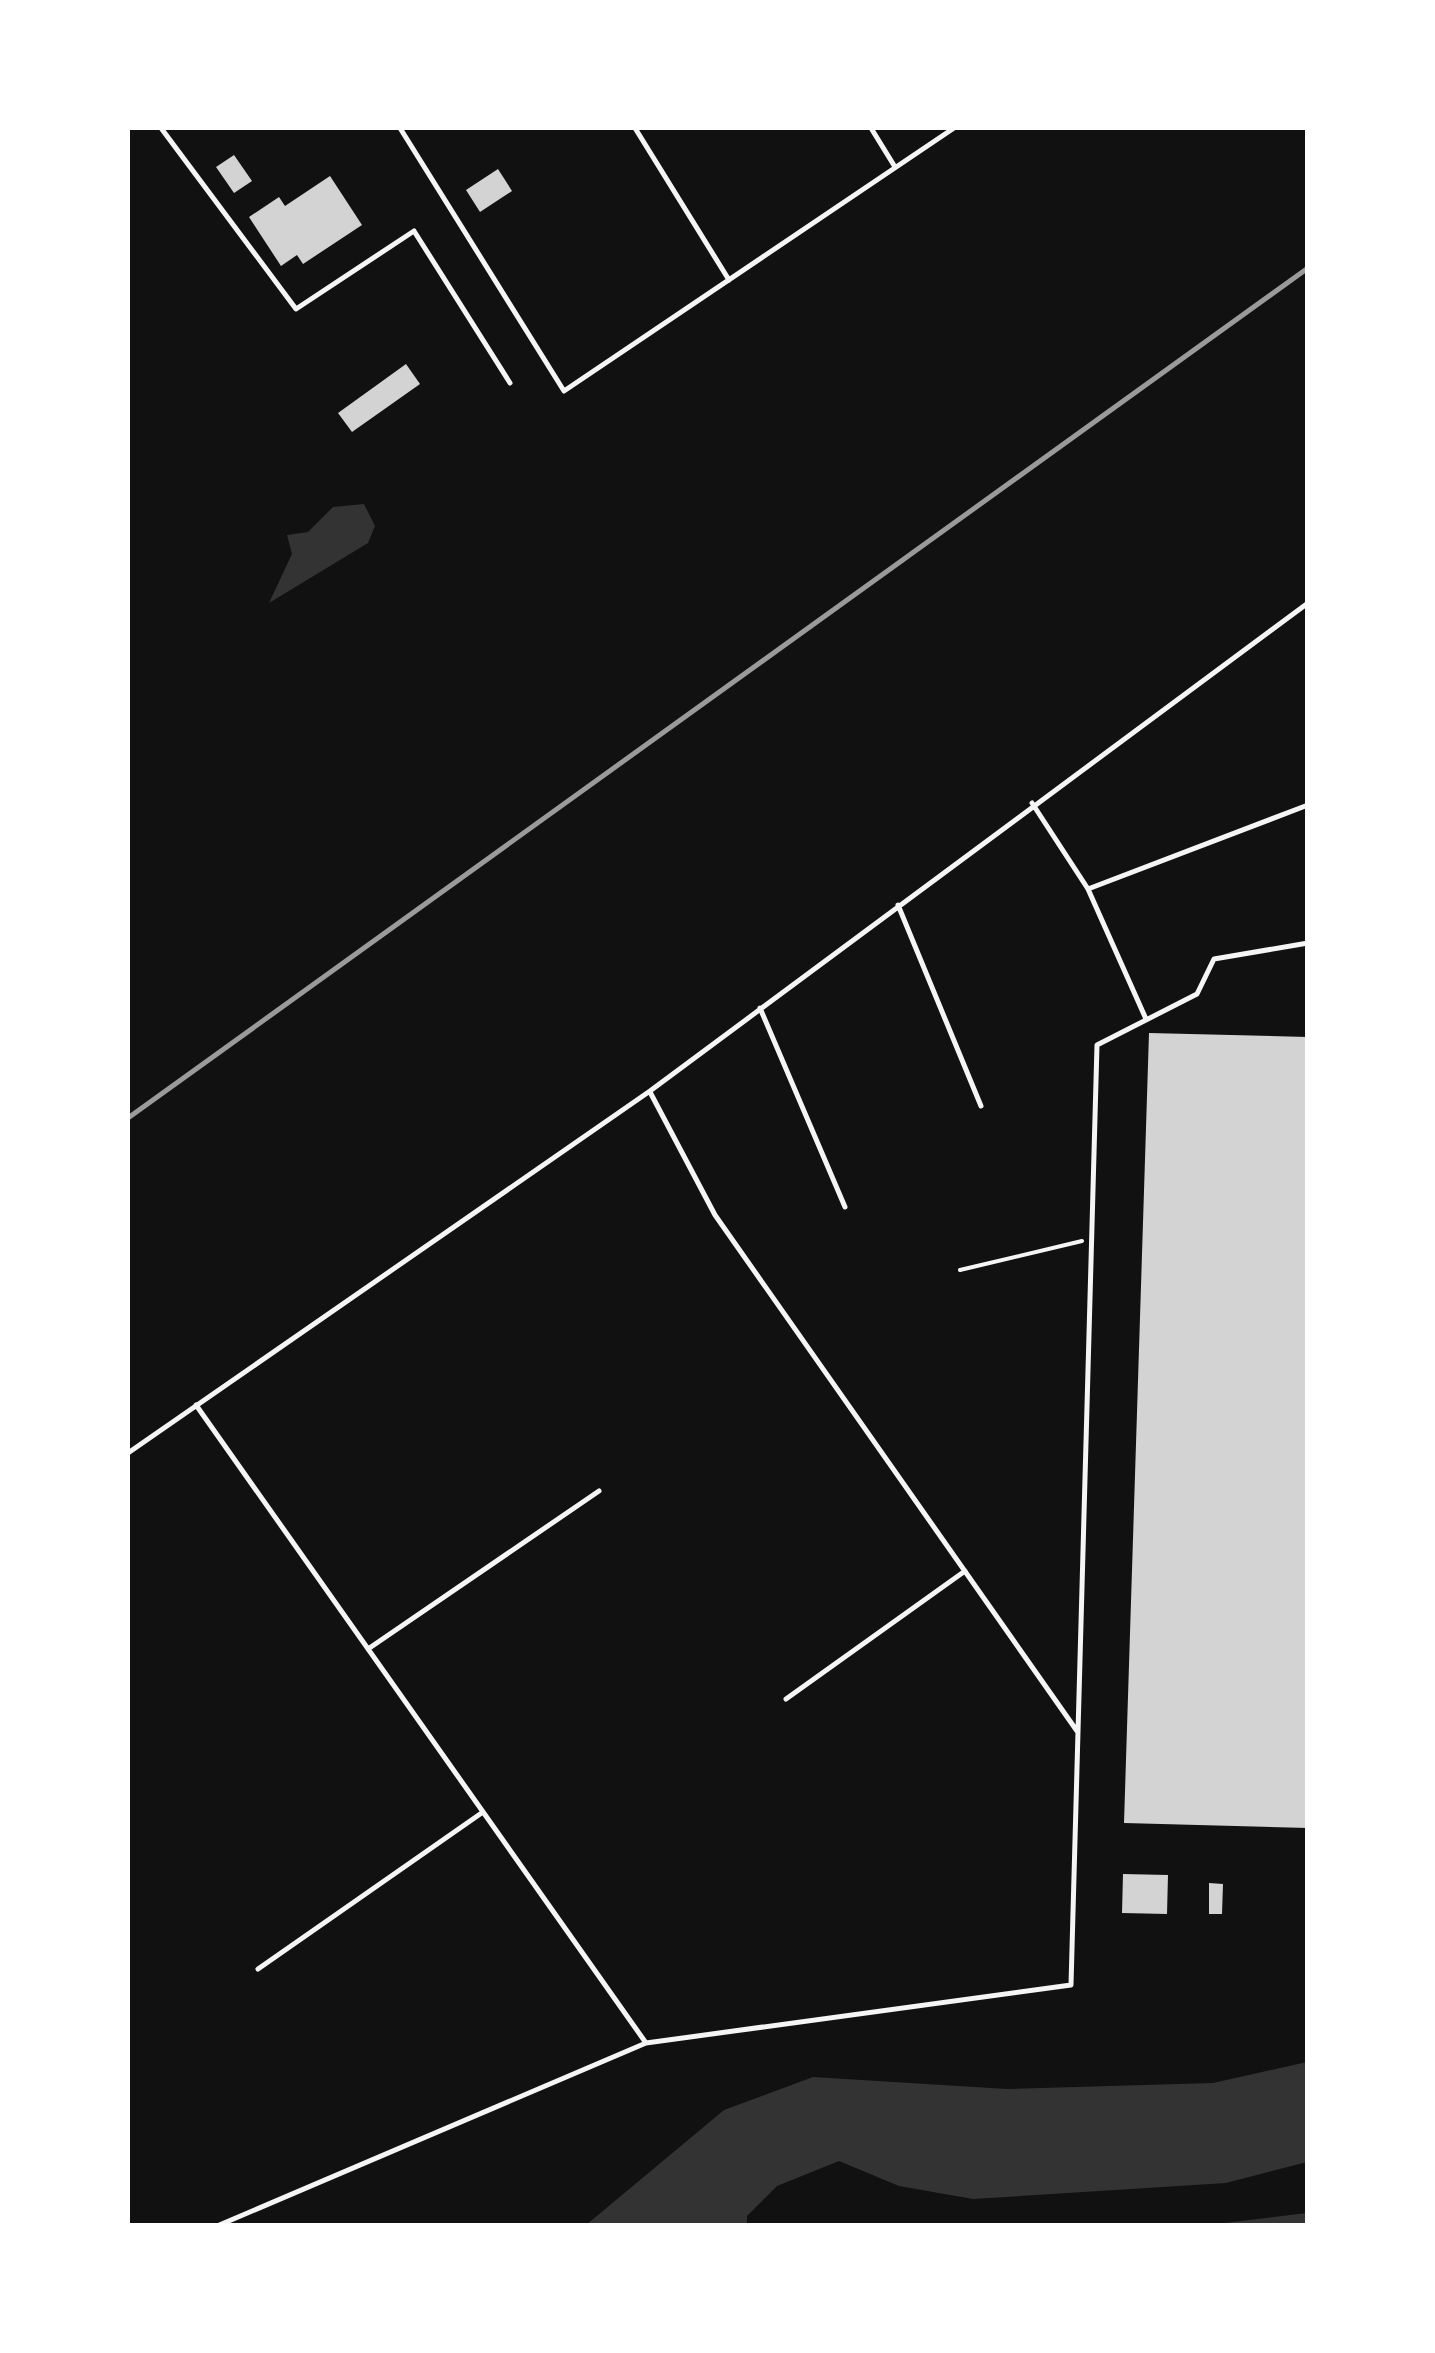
<svg xmlns="http://www.w3.org/2000/svg" width="1435" height="2353" viewBox="0 0 1435 2353" font-family="'Source Sans 3',sans-serif">
  <style>
    .water { fill: #333 }
    .building { fill: #d3d3d3 }
    .lines { fill: none; stroke-linecap: round; stroke-linejoin: round }
    .path { stroke: #f5f5f5; stroke-width: 4 }
    .service { stroke: #f5f5f5; stroke-width: 5 }
    .rail { stroke: #9a9a9a; stroke-width: 5 }
  </style>
  <rect width="100%" height="100%" fill="#111"/>
  <path class="water" d="M364 504 375 526 368 543 269 603 292 554 287 535 308 532 333 507Z
    M1307 2062V2162L1226 2183 973 2199 899 2186 839 2161 777 2186 747 2216V2225H586L724 2110 813 2077 1007 2089 1213 2083Z
    M1307 2213V2225H1206L1216 2224Z"/>
  <path class="building" d="M234 155 252 181 234 193 216 167Z
    M498 169 512 191 480 212 466 190Z
    M330 176 362 225 303 264 297 255 281 266 249 217 279 197 285 206Z
    M406 364 420 384 352 432 338 413Z
    M1149 1033 1308 1037V1828L1124 1823Z
    M1123 1874 1168 1875 1167 1914 1122 1913Z
    M1209 1883 1223 1884 1222 1914H1209Z"/>
  <g class="lines">
    <path class="path" d="M960 1270 1082 1241"/>
    <path class="service" d="M161 128 296 309 414 231 510 383
      M400 128 564 391 954 128
      M635 128 729 280
      M871 128 895 167
      M1032 803 1088 889 1146 1019
      M1088 889 1308 805
      M898 905 981 1106
      M760 1008 845 1207
      M650 1092 715 1215 1077 1731
      M196 1405 646 2043
      M128 1453 650 1091 1308 603
      M368 1649 599 1491
      M786 1699 965 1571
      M258 1969 483 1812
      M217 2226 646 2043 1071 1985 1097 1045 1197 994 1214 959 1308 943"/>
    <path class="rail" d="M128 1118 1308 268"/>
  </g>
  <rect width="1435" height="2353" fill="none" stroke="#ffffff" stroke-width="260"/>
</svg>
